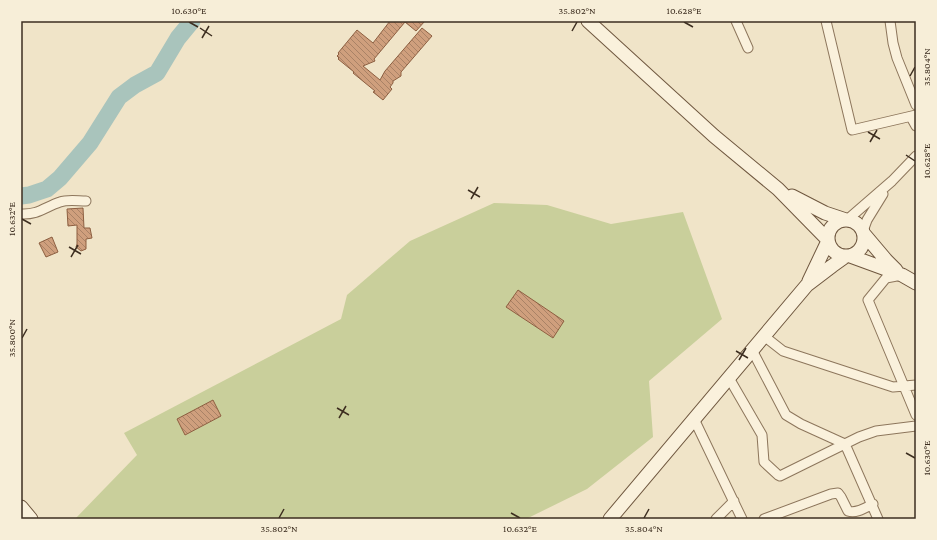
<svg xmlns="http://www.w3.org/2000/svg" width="937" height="540" viewBox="0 0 937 540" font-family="'Crimson Pro',serif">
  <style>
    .garden { fill: #c9cf9b }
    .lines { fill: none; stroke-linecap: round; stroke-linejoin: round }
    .river { stroke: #a9c4bc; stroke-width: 17 }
    .building { fill: url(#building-back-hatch); stroke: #8d5f41 }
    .minor-casing { stroke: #8d765c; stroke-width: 11 }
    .secondary-casing { stroke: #6f573f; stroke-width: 15 }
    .minor { stroke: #faf1dc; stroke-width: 9 }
    .secondary { stroke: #faf1dc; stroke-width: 13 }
    .ticks { fill: none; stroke: #3d2e20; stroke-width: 1.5 }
    .neatline { fill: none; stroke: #3d2e20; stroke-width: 1.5 }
    .ticks-label { font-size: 10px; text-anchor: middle; fill: #3d2e20 }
  </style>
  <defs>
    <pattern id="building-back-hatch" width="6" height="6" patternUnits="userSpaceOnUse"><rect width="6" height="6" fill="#cf9f7d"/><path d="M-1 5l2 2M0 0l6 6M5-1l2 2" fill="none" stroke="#a98266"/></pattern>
  </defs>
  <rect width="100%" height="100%" fill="#f0e4c8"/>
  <path class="garden" d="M494 203 547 205 611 224 683 212 722 319 649 381 653 437 587 489 526 519H75L137 455 124 433 341 319 347 295 410 241Z"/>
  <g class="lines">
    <path class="river" d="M21 196 29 195 47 189 60 178 90 143 119 97 135 85 157 73 178 38 192 21"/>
  </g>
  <path class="building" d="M390 21H425L416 31 405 22 374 59 375 61 363 66 380 80 385 71 422 28 432 36 401 72V76L393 81V83L390 87 392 89 383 100 373 92 375 91 353 73 354 72 338 59 339 58 337 56 339 54 338 53 357 30 373 43Z
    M83 208 84 228H90L92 238 86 239V249L81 251 76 247 77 244V225L68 226 67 209Z
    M52 237 58 252 46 257 39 243Z
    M518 290 564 321 553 338 506 307Z
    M213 400 221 416 185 435 177 419Z"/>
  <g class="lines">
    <g class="minor-casing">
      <path id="minor" d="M736 21 748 48
        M826 21 852 130 916 115
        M890 21 893 43 897 58 916 105
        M911 117 916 126
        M21 214C38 215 45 207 60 202 68 199 78 201 86 201
        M847 220 892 181 916 156
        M863 231 867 220 883 194
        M902 275 886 278 868 300 916 415
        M764 336 783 351 893 387 916 385
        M752 350 786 415 801 424 845 444 878 519
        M729 378 762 435 764 462 778 475 780 476 859 437 876 431 916 426
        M694 419 742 519
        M716 519 734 501
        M764 519 831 494 838 493 841 497 848 511C856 514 865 508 873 504"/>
    </g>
    <g class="secondary-casing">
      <path id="secondary" d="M588 21 714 136 778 189 828 240
        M792 196 825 213 846 220
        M828 238a18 18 0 1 1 36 0a18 18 0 1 1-36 0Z
        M864 234 886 260 896 270
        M850 256 902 275 916 283
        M809 281 828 241
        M21 507 31 519
        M610 519 807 285 832 266 846 256"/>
    </g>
    <use href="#minor" class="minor"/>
    <use href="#secondary" class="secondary"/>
  </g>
  <path class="ticks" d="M189 22 198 27M684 22 693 27M200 28 212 36M572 31 577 22M202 38 209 26M910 76 915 67M868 132 880 139M870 142 877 130M906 155 915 161M468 190 480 197M471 199 478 187M22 219 31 224M69 247 81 254M71 257 78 245M22 338 27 329M736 351 748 358M739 360 746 348M337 408 349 415M339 418 346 406M906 453 915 458M511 513 520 518M279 518 284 509M644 518 649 509"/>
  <rect width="937" height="540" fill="none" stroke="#f7eed8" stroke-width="44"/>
  <rect x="22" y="22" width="893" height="496" class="neatline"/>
  <g class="ticks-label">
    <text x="189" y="14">10.630°E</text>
    <text x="577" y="14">35.802°N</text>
    <text x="684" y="14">10.628°E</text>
    <text transform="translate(926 67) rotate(-90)" y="4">35.804°N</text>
    <text transform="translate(926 161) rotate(-90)" y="4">10.628°E</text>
    <text transform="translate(11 219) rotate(-90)" y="4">10.632°E</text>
    <text transform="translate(11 338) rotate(-90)" y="4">35.800°N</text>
    <text transform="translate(926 458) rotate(-90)" y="4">10.630°E</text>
    <text x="279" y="532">35.802°N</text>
    <text x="520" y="532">10.632°E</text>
    <text x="644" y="532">35.804°N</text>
  </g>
</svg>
